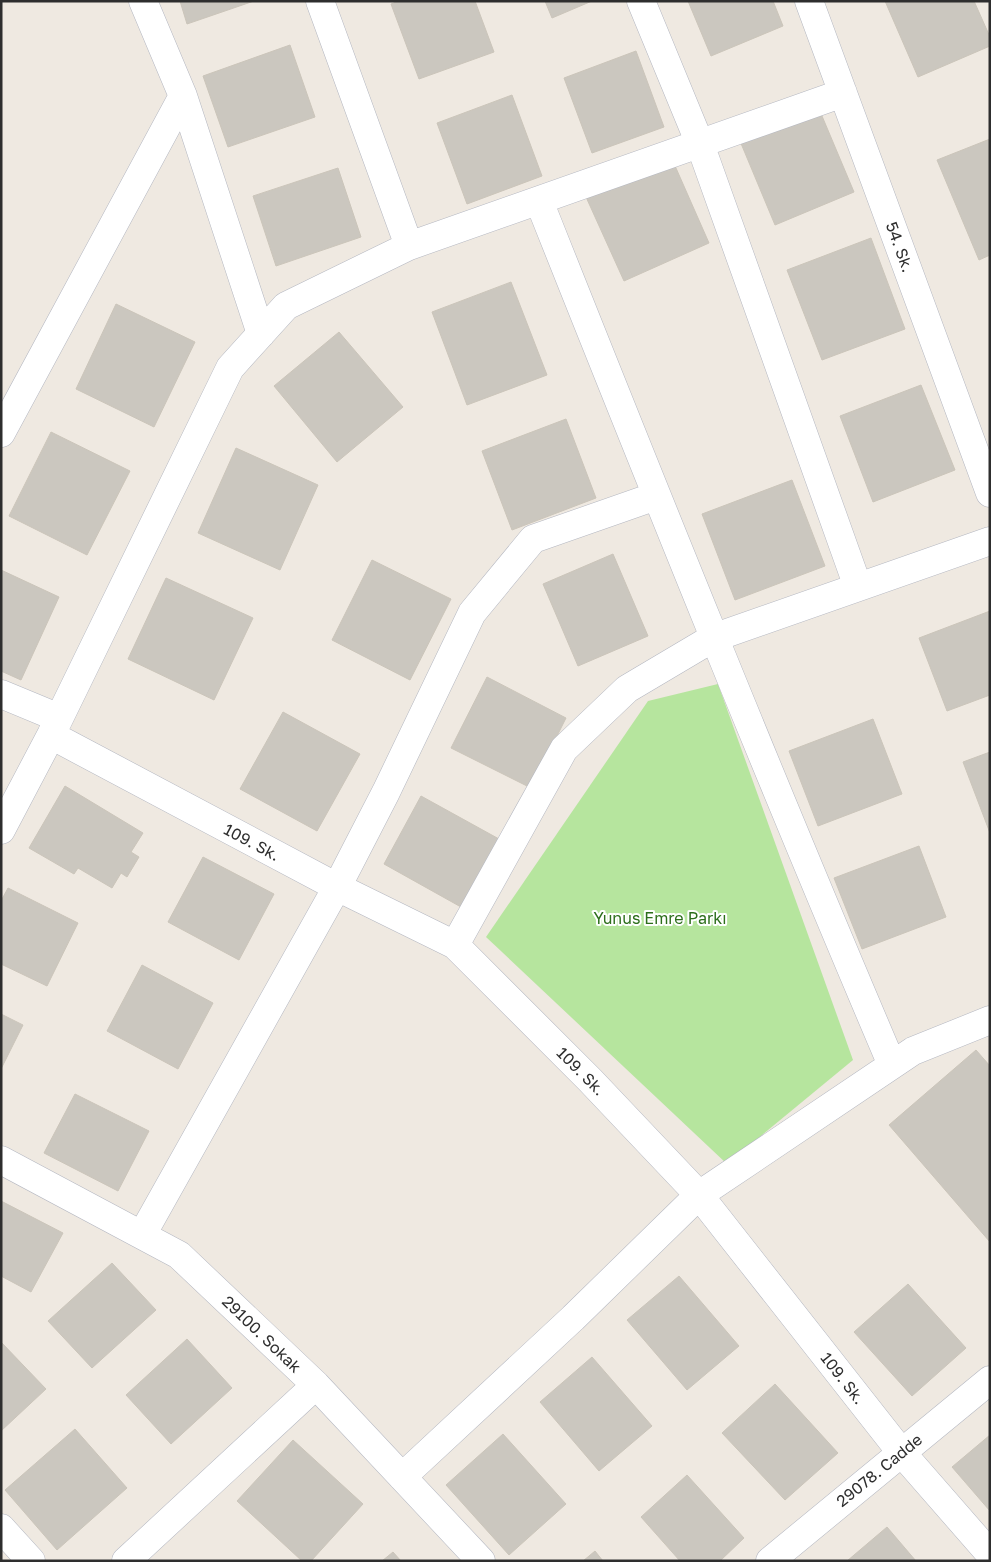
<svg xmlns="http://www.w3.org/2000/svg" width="991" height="1562" viewBox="0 0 991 1562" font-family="'Golos Text',sans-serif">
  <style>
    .green { fill: #b6e59e }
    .building { fill: #cbc7bf; stroke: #cbc5ba }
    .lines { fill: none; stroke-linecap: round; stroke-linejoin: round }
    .street-casing { stroke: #b4b7c1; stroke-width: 29 }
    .street { stroke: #fff; stroke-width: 28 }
    .labels { text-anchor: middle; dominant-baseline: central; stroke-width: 4; stroke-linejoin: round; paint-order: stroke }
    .street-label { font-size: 16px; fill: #2e2e2e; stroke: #fff }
    .park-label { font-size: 16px; fill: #2c6e1b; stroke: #fff }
  </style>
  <rect width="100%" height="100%" fill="#efe9e1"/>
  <path class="green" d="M718 684 853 1060 727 1164 486 937 648 701Z"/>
  <path class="building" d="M180 1H254L187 24Z
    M399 1H475L494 52 419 79 391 4Z
    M545 1H592L552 18Z
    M688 1H773L783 26 711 56Z
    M885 1H974L990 37V46L918 77Z
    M290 45 315 117 228 147 203 76Z
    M636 51 664 127 592 153 564 78Z
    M512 95 542 176 467 204 437 123Z
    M814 97 854 192 775 225 735 129Z
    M990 139V255L979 260 937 160Z
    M672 159 709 243 624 281 586 197Z
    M338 168 361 237 276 266 253 196Z
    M871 238 905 329 822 360 787 270Z
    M511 282 547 375 467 405 432 312Z
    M116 304 195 342 154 427 76 389Z
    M339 332 403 407 337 462 274 386Z
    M921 385 955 470 873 502 840 416Z
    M566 419 596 498 512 530 482 451Z
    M51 432 130 471 87 555 9 516Z
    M236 448 318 485 280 570 198 533Z
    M792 480 825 566 735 600 702 514Z
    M613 554 648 636 578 666 543 584Z
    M372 560 451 599 410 680 332 640Z
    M1 570 59 597 21 680 1 671Z
    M166 578 253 618 214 700 128 659Z
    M990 611V695L947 711 919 638Z
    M487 677 566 718 531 788 451 748Z
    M283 712 360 754 317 831 240 789Z
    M873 719 902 794 818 826 789 751Z
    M990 752V833L963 762Z
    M65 786 143 833 131 852 139 857 127 877 121 873 112 888 78 868 74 874 29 848Z
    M421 796 499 839 461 907 384 864Z
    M919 846 946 917 862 949 834 878Z
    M203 857 274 894 239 960 168 922Z
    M8 888 78 923 47 986 1 964V901Z
    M142 965 213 1003 178 1069 107 1031Z
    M1 1014 23 1025 1 1069Z
    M976 1050 990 1066V1242L889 1125Z
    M75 1094 149 1131 118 1191 44 1153Z
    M1 1201 63 1233 31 1292 1 1276Z
    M112 1263 156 1310 92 1368 48 1321Z
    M679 1276 739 1346 687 1390 627 1320Z
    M908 1284 966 1348 912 1396 854 1332Z
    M187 1339 232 1388 171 1444 126 1395Z
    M1 1342 46 1389 1 1431Z
    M592 1357 652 1426 599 1471 540 1402Z
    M775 1384 838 1453 785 1500 722 1433Z
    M75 1429 127 1488 57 1550 5 1490Z
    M503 1434 566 1504 509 1555 446 1485Z
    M990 1435V1511L952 1467Z
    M293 1440 363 1504 311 1561H302L237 1501Z
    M687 1475 744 1538 720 1561H680L641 1517Z
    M887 1527 916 1561H847Z
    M595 1551 603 1561H583Z
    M393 1552 401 1561H382Z"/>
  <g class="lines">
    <g class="street-casing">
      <path id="street" d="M143 1 183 96 261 334
        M320 1 409 246
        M641 1 700 144 858 587
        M809 1 990 493
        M539 201C654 490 770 779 892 1065
        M1 433 183 96
        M1 694 59 718
        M51 735 337 887 455 945 590 1080 699 1195 901 1452 990 1554
        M1 830 51 735 230 368 286 306 409 246 843 93
        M455 945 564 749 627 689 713 638 990 541
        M1 1160 179 1255 316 1385 481 1561
        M142 1235 337 887 386 792 472 613 533 539 656 496
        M402 1477 573 1318 699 1195 913 1051 990 1020
        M1 1528 31 1561
        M126 1561 316 1385
        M770 1561 990 1380"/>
    </g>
    <use href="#street" class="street"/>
  </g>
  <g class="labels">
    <g class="street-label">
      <text transform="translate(900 247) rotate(70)">54. Sk.</text>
      <text transform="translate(252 842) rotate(28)">109. Sk.</text>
      <text transform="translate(581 1071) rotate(45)">109. Sk.</text>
      <text transform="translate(262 1334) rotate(44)">29100. Sokak</text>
      <text transform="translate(843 1378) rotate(52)">109. Sk.</text>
      <text transform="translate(879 1470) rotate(-39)">29078. Cadde</text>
    </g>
    <g class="park-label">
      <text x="660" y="918">Yunus Emre Parkı</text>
    </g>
  </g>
  <rect width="991" height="1562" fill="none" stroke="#2e2e2e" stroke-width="5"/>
</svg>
